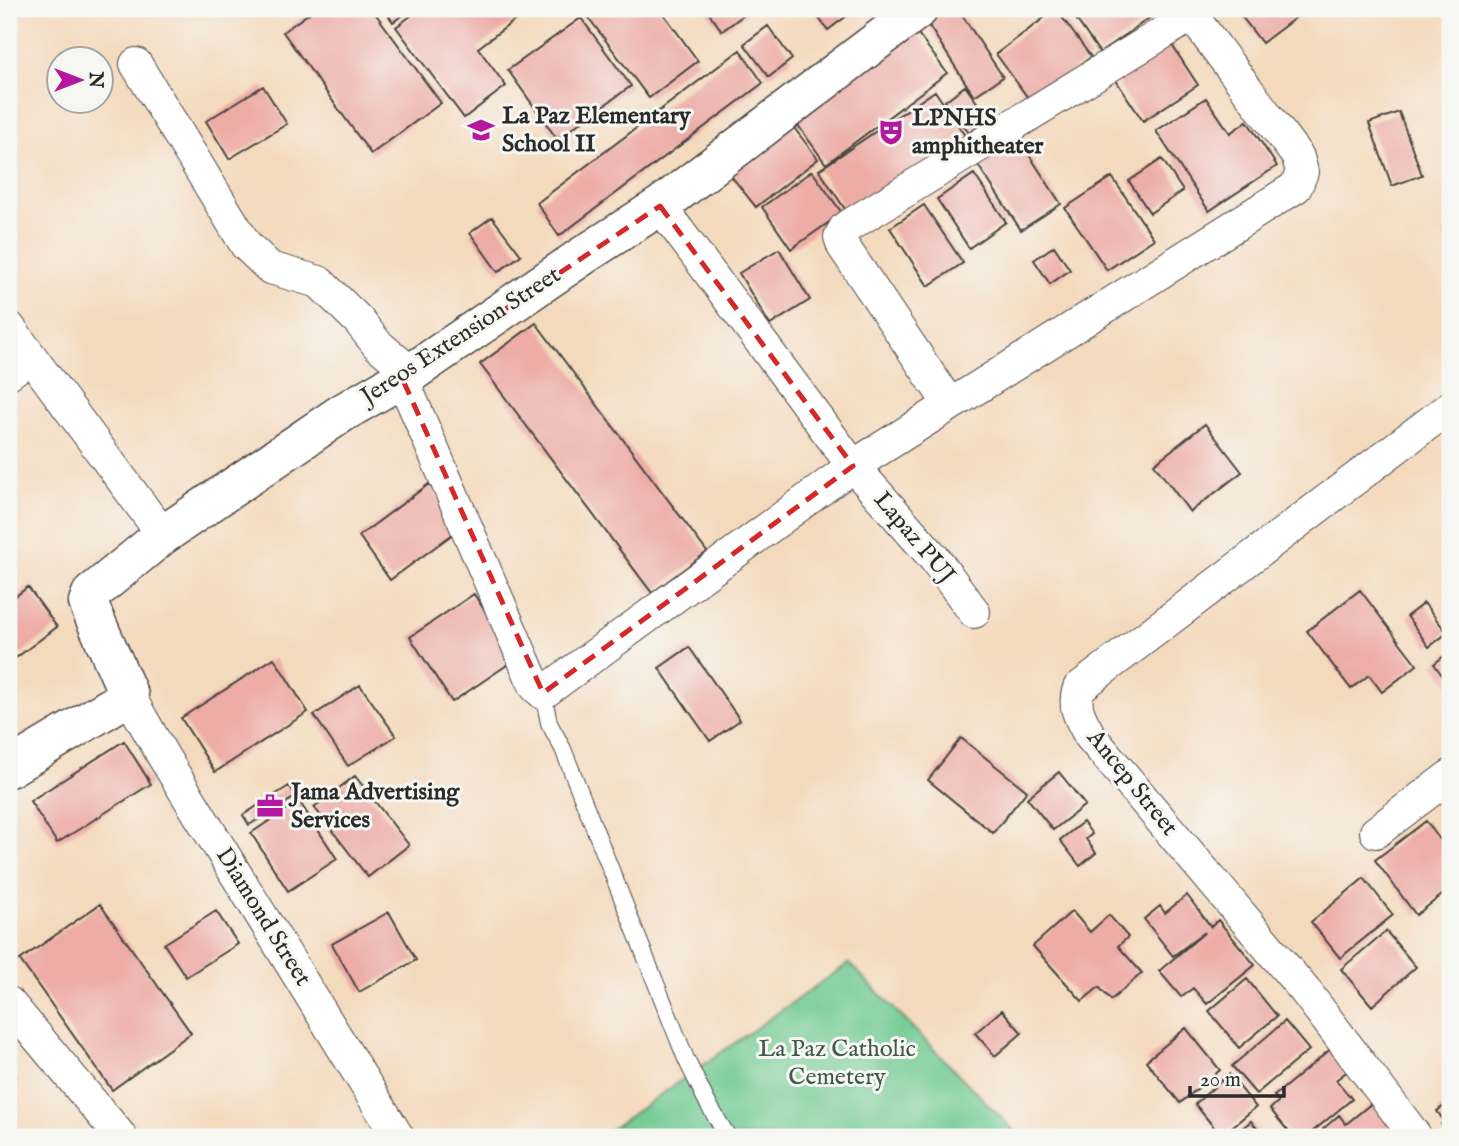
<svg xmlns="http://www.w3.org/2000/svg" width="1459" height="1146" viewBox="0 0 1459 1146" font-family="'IM FELL English',serif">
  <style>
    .green { fill: #6fc991; stroke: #4d7a5e; stroke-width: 2 }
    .building { fill: #edaca6 }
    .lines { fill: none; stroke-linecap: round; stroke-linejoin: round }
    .service-casing { stroke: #494541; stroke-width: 18 }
    .minor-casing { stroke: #494541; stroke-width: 34 }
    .tertiary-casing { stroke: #494541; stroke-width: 41 }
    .service { stroke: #fff; stroke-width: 16 }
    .minor { stroke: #fff; stroke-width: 32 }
    .tertiary { stroke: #fff; stroke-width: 38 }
    .marked { fill: none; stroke: #d62828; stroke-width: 5; stroke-dasharray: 14 9; stroke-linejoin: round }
    .labels { text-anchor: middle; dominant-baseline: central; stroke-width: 6; stroke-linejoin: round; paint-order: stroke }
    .poi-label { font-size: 24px; font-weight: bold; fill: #2b2b2b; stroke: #f6f6f2; text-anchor: start }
    .street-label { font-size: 24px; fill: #2b2b2b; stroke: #f6f6f2 }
    .park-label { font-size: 24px; fill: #3f5a4a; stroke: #f6f6f2 }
  </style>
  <rect width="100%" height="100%" fill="#f6f6f2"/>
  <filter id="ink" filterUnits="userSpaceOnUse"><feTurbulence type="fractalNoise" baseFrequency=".0143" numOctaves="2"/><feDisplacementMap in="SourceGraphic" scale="14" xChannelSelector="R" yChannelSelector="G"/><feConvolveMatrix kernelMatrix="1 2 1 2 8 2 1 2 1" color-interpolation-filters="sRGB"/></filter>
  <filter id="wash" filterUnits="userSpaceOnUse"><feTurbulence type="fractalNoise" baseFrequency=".00686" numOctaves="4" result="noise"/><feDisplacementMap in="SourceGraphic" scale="28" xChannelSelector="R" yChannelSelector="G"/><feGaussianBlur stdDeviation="1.57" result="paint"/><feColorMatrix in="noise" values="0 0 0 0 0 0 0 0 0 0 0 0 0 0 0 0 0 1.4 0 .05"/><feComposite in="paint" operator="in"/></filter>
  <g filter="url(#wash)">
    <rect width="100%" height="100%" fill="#f4dabd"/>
    <path class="green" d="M849 963 1020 1137H600Z"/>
    <g id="blocks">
      <path class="building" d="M315 9H372L441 103 371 154 283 32Z
        M384 9H411L393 22Z
        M420 9H530L478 48 506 86 464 118 396 27Z
        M582 9H660L698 61 649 98Z
        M706 9H752L722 31Z
        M812 9H856L828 30Z
        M944 9H958L1003 77 974 96 926 21Z
        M1056 9 1091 57 1031 102 996 54Z
        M1069 9H1147L1152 16 1100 53Z
        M1236 9H1307L1262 43Z
        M581 18 631 86 557 139 508 70Z
        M768 26 792 59 769 77 744 44Z
        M916 31 947 73 826 164 795 121Z
        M1170 42 1198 85 1143 121 1115 79Z
        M740 50 763 83 559 236 537 203Z
        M263 86 287 124 229 159 206 121Z
        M965 86 989 119 969 133 945 101Z
        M935 91 965 136 849 215 819 170Z
        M1206 98 1230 133 1247 121 1277 166 1209 211 1156 131Z
        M1399 112 1422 175 1392 186 1369 123Z
        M791 124 818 159 756 207 728 172Z
        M1018 138 1061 204 1021 230 978 165Z
        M1162 159 1183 191 1150 213 1129 181Z
        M812 171 842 213 791 249 762 207Z
        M974 174 1006 222 969 248 937 199Z
        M1112 177 1154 239 1107 270 1065 208Z
        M924 205 963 263 928 286 890 228Z
        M492 217 521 255 498 272 470 233Z
        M1450 227V242L1443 233Z
        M1054 246 1070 270 1050 284 1034 260Z
        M779 249 810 300 770 325 739 273Z
        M536 323 707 552 652 593 480 364Z
        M1205 424 1242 472 1190 512 1154 464Z
        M429 484 461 528 390 580 359 536Z
        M28 587 57 627 9 663V601Z
        M1360 590 1417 665 1382 692 1369 675 1351 689 1307 631Z
        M474 594 516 659 452 702 410 637Z
        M1424 603 1447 633 1429 647 1407 616Z
        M689 647 740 720 710 741 659 668Z
        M1450 651V686L1434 664Z
        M274 658 308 712 215 772 181 718Z
        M360 685 396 736 348 766 314 715Z
        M961 738 1027 791 993 833 928 780Z
        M124 741 151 784 57 843 30 801Z
        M1059 772 1085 805 1053 830 1027 798Z
        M355 776 409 845 368 877 314 807Z
        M289 786 297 796 249 825 243 815Z
        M299 801 337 859 288 891 251 833Z
        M1426 821 1450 853V889L1416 915 1375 860Z
        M1083 822 1092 834 1086 839 1096 853 1080 866 1060 840Z
        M1364 878 1393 915 1340 958 1311 922Z
        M1187 895 1211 927 1218 920 1255 965 1207 1004 1193 988 1181 997 1159 971 1205 932 1173 956 1144 919 1160 906 1165 913Z
        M100 904 191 1033 112 1090 20 960Z
        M216 911 238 944 186 977 164 944Z
        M1072 911 1090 932 1109 915 1128 937 1118 946 1142 973 1111 1000 1099 987 1082 1001 1033 946Z
        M389 912 416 960 359 992 332 944Z
        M1386 931 1416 967 1372 1006 1341 969Z
        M1247 979 1277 1016 1239 1048 1209 1011Z
        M1002 1010 1022 1033 995 1056 975 1033Z
        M1285 1021 1309 1050 1256 1094 1232 1066Z
        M1186 1028 1220 1070 1180 1103 1146 1061Z
        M1332 1048 1350 1069 1336 1080 1352 1099 1306 1137H1293L1270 1109 1279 1101 1274 1096Z
        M9 1068 16 1077 9 1083Z
        M1229 1074 1256 1107 1221 1136 1195 1104Z
        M1450 1102V1137L1441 1124 1444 1121 1437 1111Z
        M1372 1103 1394 1129 1384 1137H1330L1323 1129 1339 1115 1346 1124Z
        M1251 1121 1264 1137H1232Z"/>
    </g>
  </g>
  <g filter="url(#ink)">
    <use href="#blocks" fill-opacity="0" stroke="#494541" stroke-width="2"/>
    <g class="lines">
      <g class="service-casing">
        <path id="service" d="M543 693 549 723 563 749 686 1059 708 1104 728 1137"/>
      </g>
      <g class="minor-casing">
        <path id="minor" d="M136 64 246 245 270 268 319 282 358 320 377 344 411 373
          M660 206 853 466 935 559 974 612
          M9 327 163 535
          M9 373 31 357
          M402 378 531 677 536 687 543 693 853 466 1296 187 1302 172 1298 157 1187 9
          M950 405 843 246 840 237 845 228 1192 15
          M129 696 163 756 398 1137
          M1376 832 1450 776
          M9 1003 121 1137
          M1416 1137 1306 992 1090 736C1081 719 1072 707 1079 688L1450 407"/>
      </g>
      <g class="tertiary-casing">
        <path id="tertiary" d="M9 768 129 696 91 610 88 602 91 594 163 535 342 413 411 373 584 255 660 206 919 9"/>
      </g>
      <use href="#service" class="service"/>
      <use href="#minor" class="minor"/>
      <use href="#tertiary" class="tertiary"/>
    </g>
  </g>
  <path class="marked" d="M660 206 853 466 543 693 402 378Z"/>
  <defs>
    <g id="school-bare" transform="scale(2.1)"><path d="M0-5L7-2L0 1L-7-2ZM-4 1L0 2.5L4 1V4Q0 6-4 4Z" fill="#b5179e" stroke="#f6f6f2" stroke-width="2.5" paint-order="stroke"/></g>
    <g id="theatre-bare" transform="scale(2.1)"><path d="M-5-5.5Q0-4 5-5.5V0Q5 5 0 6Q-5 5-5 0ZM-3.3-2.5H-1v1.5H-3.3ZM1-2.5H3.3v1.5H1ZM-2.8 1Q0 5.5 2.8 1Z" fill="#b5179e" stroke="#f6f6f2" stroke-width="2.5" paint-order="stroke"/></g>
    <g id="office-bare" transform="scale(2.1)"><path d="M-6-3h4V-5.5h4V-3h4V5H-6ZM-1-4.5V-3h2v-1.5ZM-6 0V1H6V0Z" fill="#b5179e" stroke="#f6f6f2" stroke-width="2.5" paint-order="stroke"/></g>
  </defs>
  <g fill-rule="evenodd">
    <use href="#school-bare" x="481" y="130"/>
    <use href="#theatre-bare" x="891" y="132"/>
    <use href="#office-bare" x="270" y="806"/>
  </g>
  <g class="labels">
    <g class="poi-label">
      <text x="502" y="116">La Paz Elementary<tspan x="502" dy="28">School II</tspan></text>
      <text x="912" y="118">LPNHS<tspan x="912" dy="28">amphitheater</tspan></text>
      <text x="291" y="792">Jama Advertising<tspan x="291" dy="28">Services</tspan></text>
    </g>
    <g class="street-label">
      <text transform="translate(461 336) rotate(-33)">Jereos Extension Street</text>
      <text transform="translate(914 538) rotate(50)">Lapaz PUJ</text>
      <text transform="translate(1132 783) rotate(51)">Ancep Street</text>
      <text transform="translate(263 917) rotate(58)">Diamond Street</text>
    </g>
    <g class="park-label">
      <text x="837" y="1049">La Paz Catholic<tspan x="837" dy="28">Cemetery</tspan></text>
    </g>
  </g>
  <rect width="1459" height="1146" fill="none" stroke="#f6f6f2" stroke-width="35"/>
  <g transform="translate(80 80) rotate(90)"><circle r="33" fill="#f6f6f2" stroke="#a5a5a2" stroke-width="2"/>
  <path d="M0-5L12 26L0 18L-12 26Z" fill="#b5179e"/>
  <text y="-10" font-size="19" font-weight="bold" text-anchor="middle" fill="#2b2b2b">N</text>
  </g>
  <path d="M1190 1086v10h94v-10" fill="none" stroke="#2b2b2b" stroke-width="3.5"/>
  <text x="1200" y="1086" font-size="21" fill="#2b2b2b" stroke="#f6f6f2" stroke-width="5" paint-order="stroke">20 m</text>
</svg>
